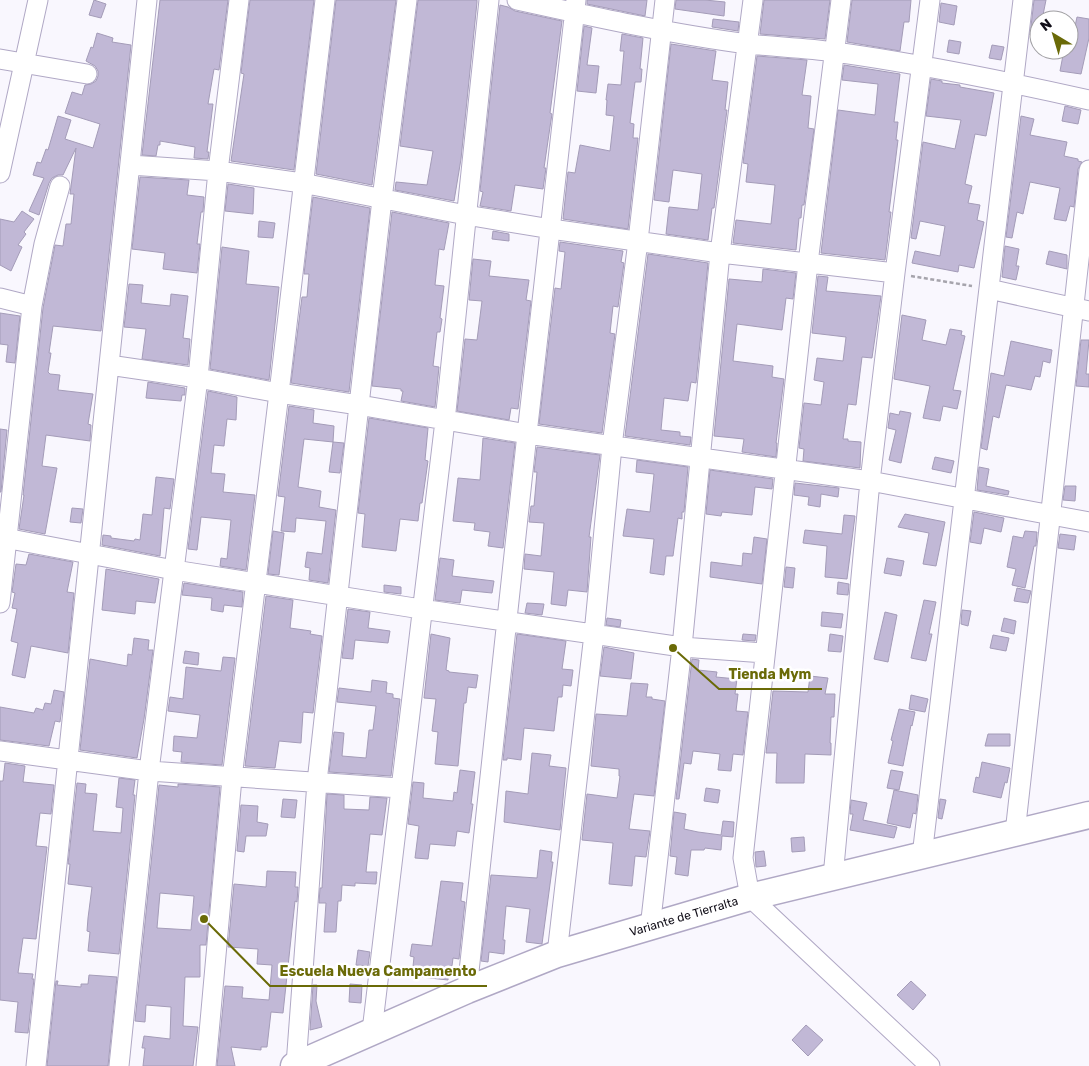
<svg xmlns="http://www.w3.org/2000/svg" width="1089" height="1066" viewBox="0 0 1089 1066" font-family="Rubik,sans-serif">
  <style>
    .building { fill: #c1b8d6; stroke: #a49cb8; fill-rule: evenodd }
    .lines { fill: none; stroke-linecap: round; stroke-linejoin: round }
    .street-casing { stroke: #b0a8c5; stroke-width: 21 }
    .secondary-casing { stroke: #b0a8c5; stroke-width: 29 }
    .path { stroke: #a6a4ac; stroke-width: 2.5; stroke-dasharray: 4 2.5; stroke-linecap: butt }
    .street { stroke: #fff; stroke-width: 19 }
    .secondary { stroke: #fff; stroke-width: 26 }
    .labels { text-anchor: middle; dominant-baseline: central; stroke-width: 5; stroke-linejoin: round; paint-order: stroke }
    .street-label { font-size: 12px; fill: #100d17; stroke: #fff }
    .leader { fill: none; stroke: #6a6a07; stroke-width: 2 }
    .callout-dot { fill: #6a6a07; stroke: #fff; stroke-width: 2 }
    .callout-label { font-size: 14px; text-anchor: middle; font-weight: bold; fill: #6a6a07; stroke: #fff; stroke-width: 5; stroke-linejoin: round; paint-order: stroke }
  </style>
  <rect width="100%" height="100%" fill="#f9f7fe"/>
  <path class="building" d="M94 0 106 4 101 18 89 15Z
    M160 0H228L219 70 214 69 208 104H213L207 152H209L208 159 194 158 195 147 160 141V145H158L156 156 142 155Z
    M250 0H314L294 170 231 161 244 74 241 73Z
    M336 0H396L372 185 316 174Z
    M418 0H477V2L461 159 454 201 395 190 396 182 427 185 433 151 400 146Z
    M587 0H647L645 16 587 4Z
    M676 0H705L725 2 724 16 675 9Z
    M764 0H830L825 39 760 34Z
    M852 0H911L909 22H904L900 51 847 42Z
    M1034 0H1046L1042 20 1039 19V37L1030 35Z
    M941 3 957 6 954 25 939 22Z
    M500 5 508 7 515 11 562 21 550 113 552 114 550 127 544 168H546L543 189 515 185 511 211 480 206 483 192 480 191Z
    M1077 17 1089 19V38L1081 74 1060 71 1064 50H1069V30L1074 31Z
    M713 19 739 22 738 31 712 27Z
    M584 26 592 28 587 65 599 66 596 93 577 91Z
    M97 33 113 38 112 42 131 45 101 331 53 326 49 353H51L48 372 50 374 60 375 58 390 93 394 88 424 91 425 90 441 46 435 42 466 57 468 45 534 19 529 24 495H23L43 308 55 245 63 246 66 224H71L74 194H70L76 148 63 175H58L52 178 49 183 39 215 29 211 44 178 33 175 37 162 41 163 46 149 48 150 58 116 71 120 65 139 93 148 100 124 65 113 72 92 82 95 85 85 91 84 96 81 98 76V71L95 66 86 61 91 47 93 48Z
    M622 34 643 38 640 69H642L641 82H635L630 123 634 124 633 138H638L628 229 563 219 568 172 575 173 580 145 610 151 614 116 606 115 607 100H606L608 84 621 85 624 51H620Z
    M949 40 961 42 959 54 947 52Z
    M671 44 716 51 712 80 728 82 725 110H727L714 208H712L708 240 666 234 669 207 698 210 702 174 673 170 669 202 654 200Z
    M992 45 1004 47 1001 60 989 58Z
    M757 56 807 60 802 95 811 96 808 128 814 129 804 205H802L801 218H799L796 250 733 243 736 220 771 224 775 185 746 182 748 164 743 163Z
    M844 65 900 74 894 122H898L896 140H898L889 212H891L885 260 821 253 838 110 875 115 878 84 842 80Z
    M931 79 942 81V83L960 85V87L994 93 986 136 975 134 965 184 972 186 968 203 980 205 977 220 984 222 974 268 959 265 958 272 912 263 915 251 940 256 945 226 920 221 916 239 911 238 923 142 955 149 961 120 926 116Z
    M1065 106 1081 110 1078 124 1062 121Z
    M1021 116 1034 119 1030 135 1067 142 1064 156 1078 159V161L1082 162 1078 169 1074 207 1070 206 1066 221 1054 219 1060 188 1030 182 1023 214 1017 212 1012 238 1006 237Z
    M140 177 189 180 187 195 204 197 203 212H201L197 244H200L197 273 163 269 165 253 132 249Z
    M228 184 254 188 253 214 225 211Z
    M313 197 370 208 349 392 291 383 302 297H307L309 274H304Z
    M22 211 34 219 24 232 26 234 18 245 22 247 11 271 0 265V219L14 222Z
    M392 212 449 223 444 250 439 249 435 285 444 286 440 318 442 319 440 332H437L433 366 439 367 435 407 401 401 403 391H401V389L372 386Z
    M259 221 275 223 273 238 258 237Z
    M493 231 509 234V241L492 239Z
    M560 242 623 251 621 262 624 263 618 307 613 306 610 333 615 334 602 433 539 424 555 288 561 289 565 252 559 251Z
    M1005 246 1019 249 1016 266H1019L1016 280 1002 277Z
    M222 247 249 251 246 284 279 287 269 380 210 369Z
    M1049 251 1067 255V269L1046 264Z
    M648 254 708 263 696 383 691 382 688 401 664 398 661 430 680 432V436L691 437 690 445 625 436Z
    M473 259 491 261 489 276 529 280 526 300 531 301 518 409 511 408 509 420 457 411 465 339 477 340 482 301 469 300Z
    M763 269 796 273 793 299 786 298 782 330 737 324 733 361 773 366 772 377 784 379 776 443H777L776 457 742 452 744 439 714 436 729 279 762 282Z
    M818 276 828 277 826 291 881 296 872 358 862 357 856 405 848 404 843 439H848V441L861 442 860 468 803 461 804 449 799 448 804 403 821 405 824 382 814 380 817 358 843 361 846 337 812 333Z
    M129 284 143 285 141 303 170 306 171 294 188 296 183 338 190 339 188 365 142 359 146 329 124 327Z
    M0 313 20 316 15 363 6 362 8 345 0 344Z
    M902 315 926 320 922 340 946 345 950 329 962 331 961 335 965 336 953 390 961 391 957 409 943 406 940 421 923 418 930 386 894 379Z
    M1081 340H1089L1086 374H1089V387L1076 386Z
    M1011 341 1052 350 1050 363 1043 361 1040 377 1035 376 1031 390 1006 385 999 418 993 416 987 450 981 448 991 373 1004 376Z
    M148 382 185 388V395H182L181 401 146 398Z
    M208 391 237 397 236 420 227 419 224 446 214 445 211 473 225 474 223 492 255 495 246 570 220 566 221 558 227 559 231 520 201 517 197 550 188 549Z
    M289 406 314 410 313 423 334 426 333 442 344 443 340 473 329 472 333 442 304 439 298 487 321 491 319 507 336 510 328 583 309 580 310 568 305 567 307 552 322 554 326 521 296 518 295 532 281 531 285 497 278 496Z
    M900 411 911 413 901 463 889 460 896 430 888 428 890 413 899 415Z
    M369 418 428 428 425 460 428 461 422 503H420L418 521 400 519 396 551 362 547 365 514 358 513Z
    M0 429 7 430 1 492H0Z
    M483 438 515 443 503 548 488 546 490 532 474 530 475 523 453 521 458 478 480 480Z
    M537 447 600 455 589 537H591L587 592 568 590 566 606 551 604 554 572 524 569 525 554 541 556 544 523 529 522 531 506H534L537 472H534Z
    M935 457 954 461 951 473 932 469Z
    M637 460 688 467 684 512H682V519L678 518 673 556H666L664 575 650 573 654 539 623 536 627 509 650 512 654 474 636 472Z
    M979 467 989 469 986 486 1009 491 1008 495 977 490Z
    M710 470 773 479 772 489 755 487 752 515 722 512 721 516 706 514Z
    M156 477 174 479 170 509 164 508 160 556 102 545 103 535 111 536V538L134 541 135 539 140 540 143 514 152 515Z
    M795 483 839 488 838 497 821 494 820 507 808 505 809 497 794 495Z
    M1065 486H1076L1075 501 1063 500Z
    M72 508 83 509 81 523 70 522Z
    M974 512 1004 518 1001 532 984 528 981 544 970 542Z
    M905 514 945 522 936 566 923 564 929 533 898 527Z
    M844 515 855 516 847 579 825 577 827 546 803 543 805 530 842 534Z
    M273 531 284 533 279 575 268 574Z
    M1025 531 1037 532 1036 546H1034L1025 588 1012 585 1016 569 1007 567 1013 536 1023 538Z
    M1060 534 1076 536 1074 550 1058 548Z
    M754 537 767 539 762 584 710 577 711 562 742 566 743 553 752 554Z
    M29 554 73 562 67 592 74 593 68 653 31 646 25 678 12 675 18 643 11 641 17 609 12 608 15 593 12 592 16 564 26 565Z
    M440 558 454 560 452 576 494 581 492 593 462 590 460 603 435 600Z
    M887 558 904 561 901 576 884 573Z
    M786 567 795 568 793 588 784 587Z
    M106 569 159 579 155 603 136 601 135 614 102 610Z
    M838 582 849 584 848 595 837 594Z
    M184 583 243 592 242 607 224 605 223 612 211 610 212 598 182 595Z
    M384 585 401 587V594L384 592Z
    M1017 588 1031 591 1028 603 1014 601Z
    M266 596 293 600 290 628 311 631 310 634 322 636 313 713 303 712 301 743 279 741 275 768 245 766Z
    M924 600 936 602 929 634H932L926 661 911 658Z
    M527 603 544 604 542 615 525 613Z
    M348 609 370 612 368 628 390 631 388 643 355 640 353 659 342 658Z
    M962 610 971 611 968 626 961 624Z
    M822 612 843 614 841 628 821 626Z
    M885 612 897 615 888 662 874 659Z
    M607 618 621 620 620 627 606 625Z
    M1004 618 1016 621 1014 634 1001 631Z
    M431 634 450 638 446 670 449 671V672L478 675 476 688 468 687 466 703H464L458 766 435 764 438 732 432 731 436 699 424 698Z
    M517 634 566 641 562 669 573 670 571 686 563 685 562 697H558L554 731 524 728 521 760 507 758V760H503Z
    M743 634 756 635 755 641 742 640Z
    M830 634 843 636 841 652 828 651Z
    M993 635 1009 638 1006 651 990 648Z
    M134 638 149 640 148 650H153L144 719 137 758 80 750 90 659 127 666 128 654 132 655Z
    M604 647 634 653 631 679 600 676Z
    M185 651 199 653 198 665 183 663Z
    M223 657 235 658 222 765 181 762 182 752 173 751 174 736 197 738 200 715 168 711 170 697 183 699 186 667 221 671Z
    M692 659 699 660 698 670 717 672 716 677 737 679 735 694H738L736 711 748 712 743 755 733 754 731 771 718 770 720 754 693 751 691 764 684 763 679 799H676Z
    M810 676 828 678 825 694H835L834 717H831L830 743H831V755L805 754 804 783H776L777 753H766L773 691 808 692Z
    M372 680 387 682 386 693 393 694V698L400 699 391 776 329 772 334 732 344 733 342 756 366 758 369 730H373L376 706 337 702 339 688 371 692Z
    M631 683 648 684 646 697H652V699L665 701 654 796 634 794 629 829 650 831 646 857 635 856 632 886 609 884 613 843 582 840 587 794 617 798 620 776H619V769L591 766 596 714 627 716Z
    M54 690 64 692 60 722 55 721 49 746 0 740V707L34 713 36 708 43 710 45 703 51 704Z
    M911 695 928 699 925 712 909 709Z
    M899 709 915 712 912 726 911 725 903 766 888 763 893 741 891 740Z
    M988 734H1010V746H985Z
    M532 753 551 755 549 766 566 768 560 830 504 822 506 791 528 794Z
    M982 762 1010 768 1007 783 1005 782 1001 798 973 792 976 777 979 778Z
    M5 763 25 766 23 782 54 785 51 814 40 813 36 846 47 847 36 939 23 938 18 973 33 974 32 979H34L28 1033 15 1032 18 1002 0 1000V781H3Z
    M460 770 475 772 471 804H473L469 833 457 831 455 846 430 844 428 859 415 858 419 826 408 824 413 782 424 783 423 798 453 801 454 792 457 793Z
    M891 770 903 772 899 790 887 788Z
    M119 778 135 780 133 795H135L119 954 88 951 90 932 87 931 88 918 92 887 68 884 70 864H68L77 783 86 784 85 793 97 794 93 831 121 833 123 808 116 807Z
    M178 784 220 787 206 945H200V977H185L183 1026 198 1027 193 1066H143L145 1048H142L144 1036 170 1039 171 1007 146 1005 145 1022 135 1021 159 785 178 787ZM160 893 194 896 191 930 157 928Z
    M706 788 720 790 718 803 704 801Z
    M894 790 918 795 916 814 913 813 910 828 887 823Z
    M327 794 344 795V809L369 810 370 797 387 798 382 835 370 834 366 872H377L376 884 355 883V886L342 885 341 901H338L336 932H324L326 903H319L320 888H322Z
    M283 799 297 800 295 818 281 817Z
    M940 799 946 800 942 819 938 818Z
    M851 800 867 803 863 820 897 827 894 838 850 830 853 814H850Z
    M241 805 258 806 257 822 268 824 266 836H246L244 852 237 851Z
    M674 812 686 814 684 829 698 832 721 835 723 821 734 822 733 837 722 836 721 850 705 848 704 850H691L688 876 675 874 677 857 670 856Z
    M804 837 805 851 792 852 791 838Z
    M540 850 552 852 551 862H553L542 944 526 942 530 909 506 906 503 940H505L504 954 489 952 488 962 481 961 491 875 537 878Z
    M764 851 766 866 756 867 755 852Z
    M267 871 296 872 295 887H298L297 902 295 901 283 1013 271 1012 267 1047H261V1050L231 1047 235 1066H217L225 986 243 987 242 998 269 1000 272 965 257 964 258 949 228 947 234 884 266 887Z
    M441 881 463 883 461 899V901L465 902 459 959 453 958 452 966H449L448 980 412 976 414 957 410 956 412 944 432 946Z
    M358 950 370 952 368 966 356 965Z
    M89 975 117 977 108 1066H47L56 981H58L57 985 81 987V984H88Z
    M911 981 926 995 913 1010 897 995Z
    M350 984 362 985 361 1003 349 1002Z
    M313 985H317L316 1001 322 1027 310 1030Z
    M806 1025 823 1040 808 1056 792 1040Z"/>
  <g class="lines">
    <g class="street-casing">
      <path id="street" d="M517 0C594 17 671 34 748 44 777 47 807 48 835 52 921 64 1005 81 1089 100
        M841 0 808 263 743 858 750 897 930 1066
        M0 59 87 74
        M130 165 218 171 302 183 466 215 551 229 720 253 895 273
        M0 173 38 0
        M989 289 1089 311
        M0 298 32 306
        M109 365 198 378 279 393 359 405 527 434 870 481 1089 522
        M0 537 174 570 421 609 682 647 765 653
        M0 603 32 306 44 244 60 186
        M0 751 149 771 400 788
        M1015 833 1089 170
        M922 856 1023 0
        M833 877 870 481 895 273 930 0
        M650 928 682 647 720 253 753 0
        M557 954 594 634 612 446 638 241 665 0
        M467 990 527 434 576 0
        M372 1031 445 421 489 0
        M296 1065 317 782 382 199 407 0
        M36 1066 147 0
        M119 1066 149 771 198 378 218 171 239 0
        M206 1066 232 778 279 393 325 0"/>
    </g>
    <g class="secondary-casing">
      <g id="secondary">
        <path id="s1" d="M294 1066 467 990 557 954 750 897 1089 815"/>
      </g>
    </g>
    <path class="path" d="M911 276 972 286"/>
    <use href="#street" class="street"/>
    <use href="#secondary" class="secondary"/>
  </g>
  <g class="labels">
    <g class="street-label">
      <text stroke="none"><textPath href="#s1" startOffset="418">Variante de Tierralta</textPath></text>
    </g>
  </g>
  <path class="leader" d="M673 648L719 689H822M204 919L270 986H487"/>
  <g class="callout-dot">
    <circle cx="673" cy="648" r="5"/>
    <circle cx="204" cy="919" r="5"/>
  </g>
  <g class="callout-label">
    <text x="770" y="679">Tienda Mym</text>
    <text x="378" y="976">Escuela Nueva Campamento</text>
  </g>
  <g transform="translate(1054 35) rotate(322)"><circle r="24" fill="#ffffff" stroke="#9f9ea2"/>
  <path d="M0-4L9 19L0 12L-9 19Z" fill="#6a6a07"/>
  <text y="-8" font-size="14" font-weight="bold" text-anchor="middle" fill="#100d17">N</text>
  </g>
</svg>
